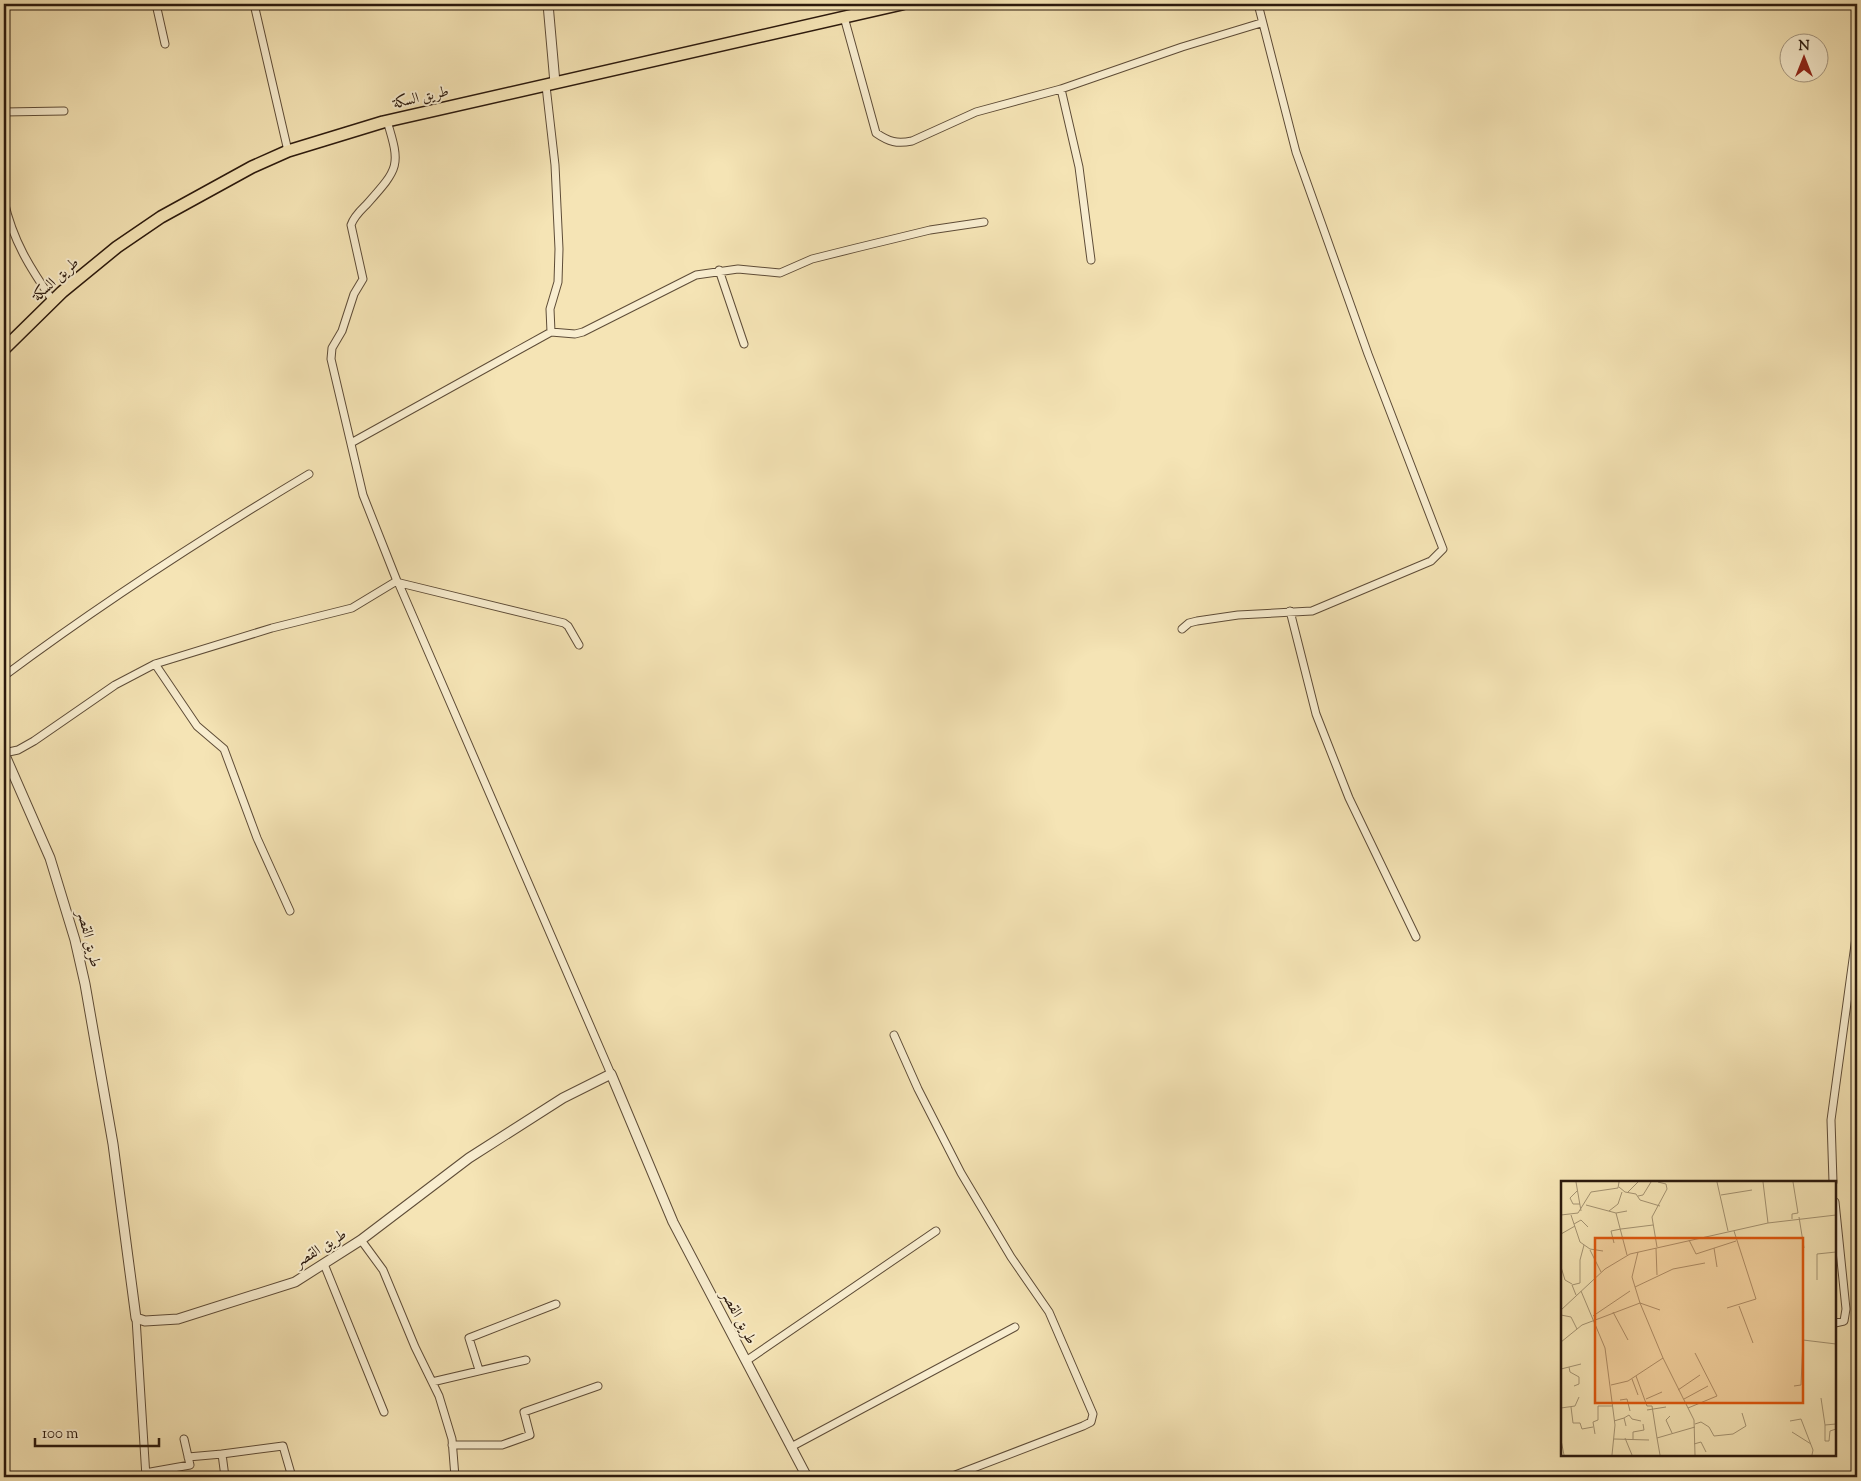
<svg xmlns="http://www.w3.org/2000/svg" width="1861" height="1481" viewBox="0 0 1861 1481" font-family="'Sorts Mill Goudy',Amiri,serif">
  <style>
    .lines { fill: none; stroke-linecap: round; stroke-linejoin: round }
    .minor-casing { stroke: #5e4c37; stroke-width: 9 }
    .tertiary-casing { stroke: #5e4c37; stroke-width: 11 }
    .primary-casing { stroke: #2b190d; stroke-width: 14 }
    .minor { stroke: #f8edcf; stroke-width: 7 }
    .tertiary { stroke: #f8edcf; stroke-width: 9 }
    .primary { stroke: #f5e4b5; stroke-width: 11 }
    .labels { text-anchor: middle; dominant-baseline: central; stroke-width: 4; stroke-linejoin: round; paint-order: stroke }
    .street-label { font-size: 15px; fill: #2b190d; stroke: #f8edcf }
    .inset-road { fill: none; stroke: #a49372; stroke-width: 1 }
    .view { fill: #df560c; fill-opacity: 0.15; stroke: #df560c; stroke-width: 2.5 }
    .inset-edge { fill: none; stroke: #2b190d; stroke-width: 2.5 }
  </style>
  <rect width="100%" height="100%" fill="#f5e4b5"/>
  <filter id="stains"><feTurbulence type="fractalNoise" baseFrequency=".004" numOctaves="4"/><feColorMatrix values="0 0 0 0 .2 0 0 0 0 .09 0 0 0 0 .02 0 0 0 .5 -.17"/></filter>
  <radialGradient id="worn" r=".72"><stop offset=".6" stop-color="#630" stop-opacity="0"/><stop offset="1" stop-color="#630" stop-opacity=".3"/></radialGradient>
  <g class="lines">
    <g class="minor-casing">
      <path id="minor" d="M156 4 165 44
        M254 4 288 151
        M844 17 876 133C889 142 897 144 912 141L976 112 1061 89 1182 47 1261 23
        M546 86 555 165 559 249 558 282 550 309 551 332
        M1061 89 1079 167 1091 260
        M4 112 64 111
        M387 121C401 166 399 168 367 204 361 210 354 216 351 225L363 279 354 294 342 331 332 348 331 359 363 495 397 581
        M4 201C13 241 30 268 53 301
        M719 270 744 344
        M351 443 551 332 575 334 583 332 696 275 738 269 780 273 812 259 856 248 930 230 984 222
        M400 583 564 623 568 626 579 645
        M1290 611 1316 714 1349 798 1416 937
        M1182 629 1189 623 1197 621 1238 615 1312 611 1431 561 1443 549 1368 354 1296 152 1258 4
        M155 664 197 726 224 749 257 838 290 911
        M4 676C102 603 204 537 309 474
        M4 753 18 750 34 741 115 685 155 664 272 628 352 608 395 582H398L611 1074
        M894 1035 918 1089 961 1173 1011 1257 1049 1312 1093 1414 1091 1422 1083 1426 950 1477
        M1833 1182 1831 1120 1857 930
        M1835 1202 1846 1309 1844 1321 1835 1323
        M361 1240 383 1270 415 1347 439 1396 452 1439 455 1477
        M324 1264 384 1412
        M136 1318 146 1477
        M746 1361 936 1231
        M479 1370 469 1338 556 1304
        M432 1382 526 1360
        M452 1445H502L530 1435 524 1412 598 1386
        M791 1447 1015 1327
        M222 1454 283 1446 292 1477
        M188 1457 222 1454 225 1477
        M145 1473 190 1465 184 1439"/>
    </g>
    <g class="tertiary-casing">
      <path id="tertiary" d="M548 4 555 83
        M4 753 50 858 75 940 85 984 113 1144 136 1318 145 1321 178 1319 295 1282 361 1240 469 1158 563 1098 611 1074 673 1222 807 1477"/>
    </g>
    <g class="primary-casing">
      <path id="primary" d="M4 349 62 292 117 247 161 217 252 167 288 151 383 122 902 4"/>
    </g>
    <use href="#minor" class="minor"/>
    <use href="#tertiary" class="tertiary"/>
    <use href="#primary" class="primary"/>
  </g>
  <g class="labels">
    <g class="street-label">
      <text transform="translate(421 98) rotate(-13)">طريق السكة</text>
      <text transform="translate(56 280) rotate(-42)">طريق السكة</text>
      <text transform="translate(88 939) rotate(76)">طريق القصر</text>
      <text transform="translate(321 1249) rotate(-32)">طريق القصر</text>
      <text transform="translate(738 1318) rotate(62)">طريق القصر</text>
    </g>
  </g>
  <g transform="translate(1561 1181)">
    <rect width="275" height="275" fill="#f5e4b5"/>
    <path class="inset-road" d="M15 1 20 30M156 1 167 50M202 1 207 42M58 6 64 11 75 13 79 19 99 25M16 10 9 17 12 23H19M66 12 77 1M160 14 191 9M77 15 82 14 90 1M25 24 55 32 66 30M48 30 57 23 61 11M55 32 66 74M0 34 17 32 30 11 57 7 58 1M10 34 19 61 29 68 42 70M238 36 243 67M231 38V33L237 32 232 1M13 43 20 39 27 46M60 48 92 44M0 53 14 45M128 59 135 73 175 60M53 62 50 50 60 48M96 66 91 36 106 8 105 3 97 1M95 67 96 94M153 67 156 86M29 69 40 91M77 71 71 96 79 122M0 86 4 99 11 103M256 99V73L275 71M74 106 112 88 144 82M20 110 44 167 54 244 51 274M15 114 11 104 19 102V79L23 64M79 122 99 129M178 125 192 162M166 127 195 118 173 50M0 129 44 88 69 73 207 42 275 34M52 131 67 159M0 134 10 136 16 148M32 135 69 110M0 161 21 144 79 122 102 177M8 186 9 191 18 196V203L13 205M0 188 20 183M75 195 86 225M71 198 77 214M50 204 67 200 102 177 133 239 134 274M233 205 240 204 242 159 275 163M117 209 139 194M260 217 264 244 275 243M85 218 101 211M123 218 147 205M59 219 66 218 69 230M86 225H91L96 257M10 226 12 242H19L21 248 32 246M0 227 14 225 18 216M127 227 156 215 134 172M86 229 105 226M109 235 105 239 111 252M63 237 68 234 71 238 80 240M53 240 63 237 65 245M229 240 240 238 252 269 251 274M134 243 140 241 148 246 153 255 172 253 185 245 181 232M264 244V260H268L269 250 275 248M231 251 250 263M34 253 32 241 37 239V225H51M64 257 71 274M53 258 88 259M72 258V251L83 249 82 243M0 259 3 274M133 263 140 261 145 271M99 274 96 257 134 246"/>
    <path class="view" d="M34 57H242V222H34Z"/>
    <rect width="275" height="275" class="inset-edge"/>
  </g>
  <rect width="1861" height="1481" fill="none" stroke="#f5e4b5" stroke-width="20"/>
  <rect x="5" y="5" width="1851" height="1471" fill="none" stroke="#2b190d" stroke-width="2.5"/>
  <rect x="10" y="10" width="1841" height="1461" fill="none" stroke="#2b190d"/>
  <g transform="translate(1804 58)"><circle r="24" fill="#f8edcf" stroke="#a69881"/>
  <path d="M0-4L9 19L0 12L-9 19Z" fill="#8f2418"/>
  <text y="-8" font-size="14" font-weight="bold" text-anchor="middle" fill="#2b190d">N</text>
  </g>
  <path d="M35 1438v8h124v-8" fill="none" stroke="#2b190d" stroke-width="2.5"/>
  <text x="42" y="1438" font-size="15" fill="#2b190d" stroke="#f8edcf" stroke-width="4" paint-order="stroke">100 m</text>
  <rect width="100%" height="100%" filter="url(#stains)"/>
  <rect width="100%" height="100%" fill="url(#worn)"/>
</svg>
